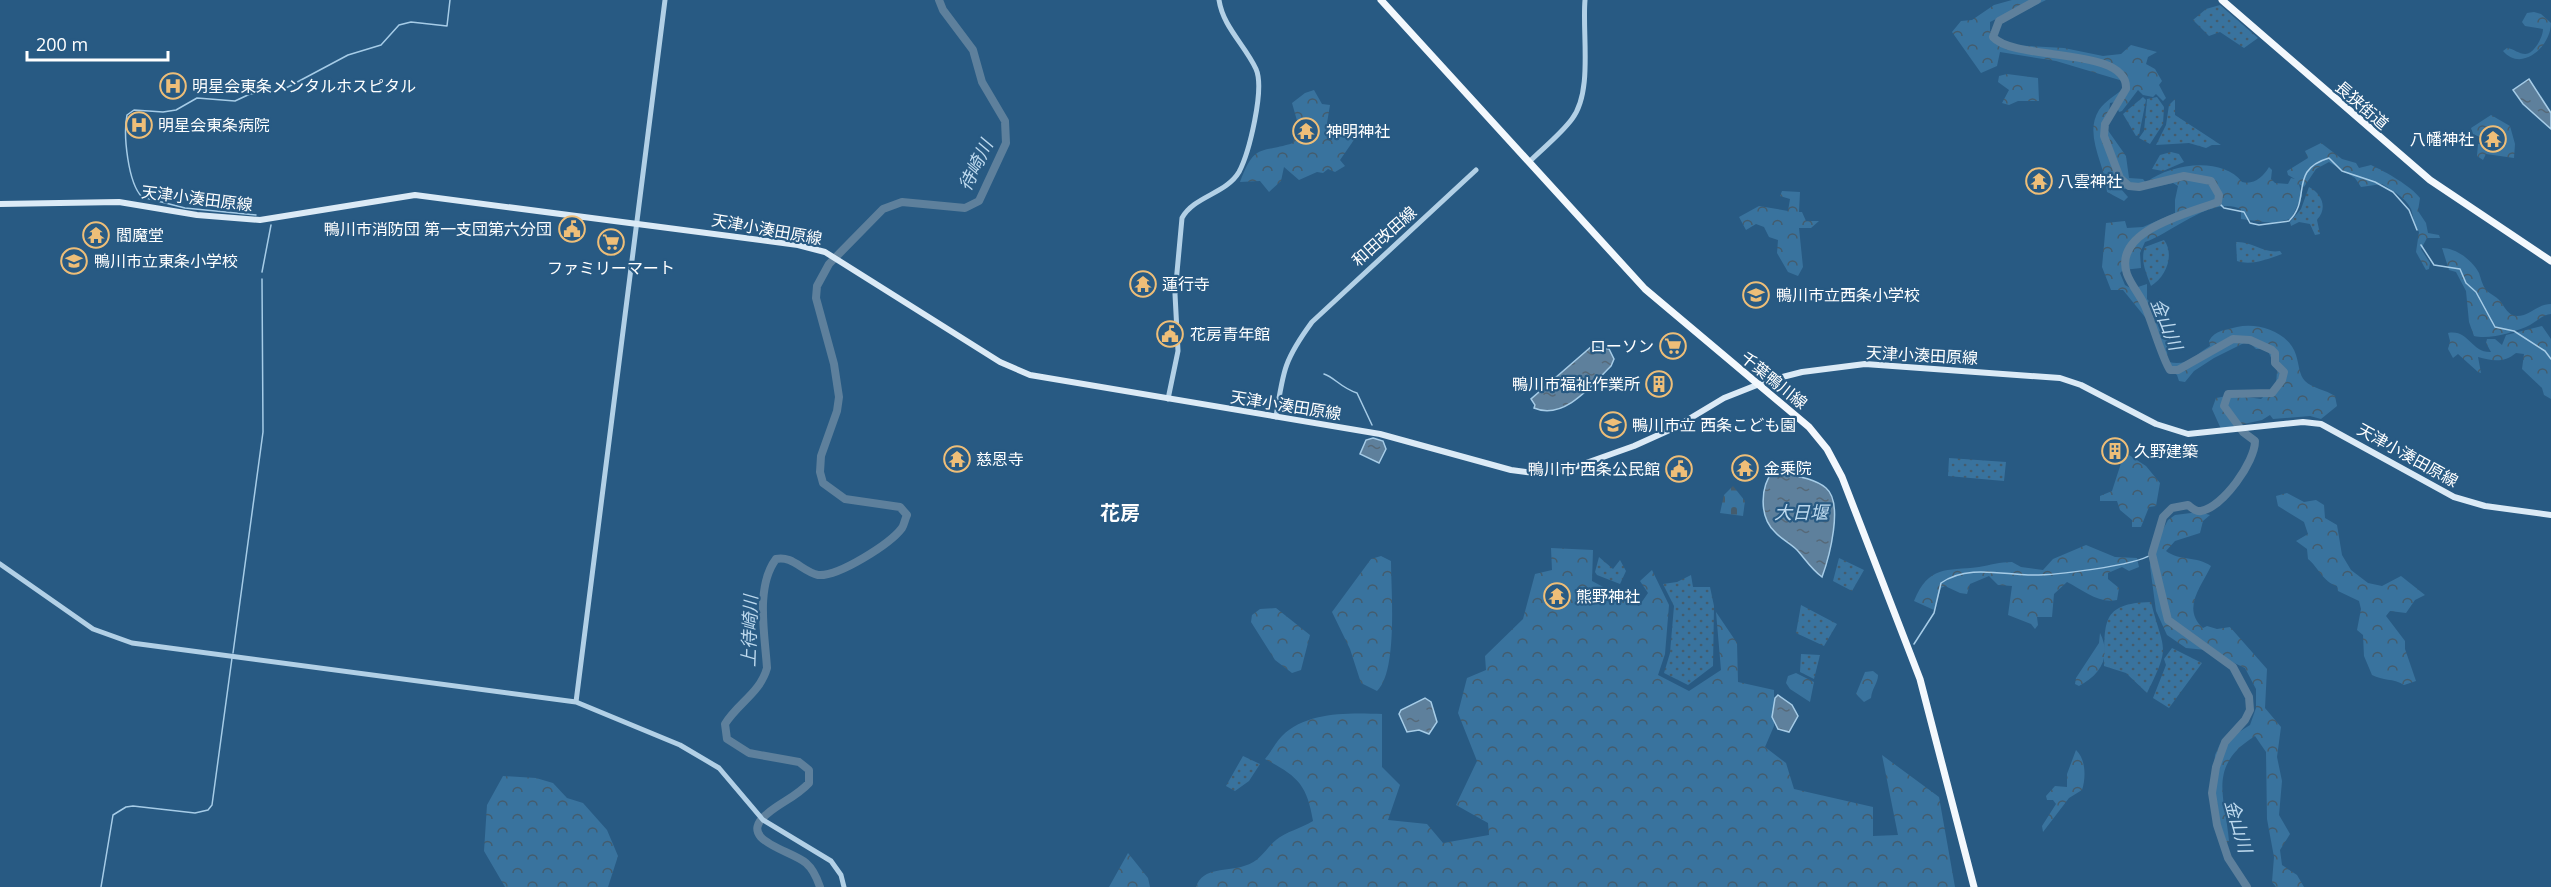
<svg xmlns="http://www.w3.org/2000/svg" width="2551" height="887" viewBox="0 0 2551 887" font-family="'Open Sans','Noto Sans JP',sans-serif">
  <style>
    .grass { fill: url(#grass-dots) }
    .forest { fill: url(#forest-crowns) }
    .cemetery { fill: url(#cemetery-stones) }
    .water { fill: url(#water-ripples); stroke: #a6cce7; stroke-width: 1.5 }
    .lines { fill: none; stroke-linecap: round; stroke-linejoin: round }
    .stream { stroke: #a6cce7; stroke-width: 1.5 }
    .river { stroke: #5e809c; stroke-width: 8 }
    .tertiary { stroke: #b2d0e6; stroke-width: 5 }
    .secondary { stroke: #dbeaf6; stroke-width: 6 }
    .primary { stroke: #f3f8fd; stroke-width: 7 }
    .labels { text-anchor: middle; dominant-baseline: central; stroke-width: 4.5; stroke-linejoin: round; paint-order: stroke }
    .poi-label { font-size: 16px; fill: #fff; stroke: #285a83; text-anchor: start }
    .street-label { font-size: 16px; fill: #fff; stroke: #285a83 }
    .water-label { font-size: 18px; font-style: italic; fill: #bdd9ee; stroke: #285a83 }
    .quarter-label { font-size: 20px; font-weight: bold; fill: #fff; stroke: #285a83 }
  </style>
  <defs>
    <pattern id="grass-dots" width="8" height="8" patternUnits="userSpaceOnUse" patternTransform="scale(1.5)"><rect width="8" height="8" fill="#39739e"/><path d="M2 2h.1M6 6h.1" fill="none" stroke="#445c6d" stroke-width="1.8" stroke-linecap="round"/></pattern>
    <pattern id="forest-crowns" width="20" height="18" patternUnits="userSpaceOnUse" patternTransform="scale(1.5)"><rect width="20" height="18" fill="#39739e"/><path d="M2 6a3 3 0 1 1 6 0M12 15a3 3 0 1 1 6 0" fill="none" stroke="#445c6d"/></pattern>
    <pattern id="cemetery-stones" width="16" height="16" patternUnits="userSpaceOnUse" patternTransform="scale(1.5)"><rect width="16" height="16" fill="#39739e"/><path d="M2 7V4a2 2 0 0 1 4 0v3zM10 15v-3a2 2 0 0 1 4 0v3z" fill="#445c6d"/></pattern>
    <pattern id="water-ripples" width="26" height="14" patternUnits="userSpaceOnUse" patternTransform="scale(1.5)"><rect width="26" height="14" fill="#5e809c"/><path d="M2 4q2-2 4 0t4 0M15 11q2-2 4 0t4 0" fill="none" stroke="#566978"/></pattern>
  </defs>
  <rect width="100%" height="100%" fill="#285a83"/>
  <path class="grass" d="M2220 5 2258 38 2244 48 2220 32 2209 36 2193 20 2206 9Z
    M2143 97 2146 100 2139 135 2136 136 2123 114Z
    M2157 97 2164 107 2163 124 2150 144 2139 138 2144 131 2147 99Z
    M2175 99V115L2221 145H2212L2206 148 2189 143 2156 145 2166 125 2169 105Z
    M2171 152 2179 154 2184 162 2163 171 2152 169 2160 155Z
    M2309 187C2322 194 2328 208 2317 220L2320 234 2315 235 2310 224 2299 222 2291 226 2290 222 2301 209Z
    M2164 240C2175 255 2166 277 2151 286 2146 272 2140 261 2145 247Z
    M2236 242C2252 241 2264 254 2280 251L2282 254C2268 259 2251 266 2237 261Z
    M1949 458 2006 462 2004 481 1948 476Z
    M1599 557 1613 569 1620 560 1626 571 1620 584 1597 575 1595 572Z
    M1839 558 1864 570 1852 591 1833 581Z
    M1691 575 1693 587H1710L1714 606 1713 666 1688 685 1664 673 1670 653 1674 606 1663 584 1677 582Z
    M2151 602C2163 651 2172 643 2147 693L2126 673 2104 666C2105 623 2100 603 2151 602Z
    M1801 605 1837 624 1824 646 1796 633Z
    M2172 648 2202 663 2169 708 2153 698 2166 665 2164 659Z
    M1801 654 1820 655 1814 679 1800 672Z
    M1243 756 1260 764 1249 781 1235 791 1226 786Z"/>
  <path class="forest" d="M2012 0H2046L2018 14 2002 16 1990 22V31L2009 45 2064 48 2103 56 2121 54 2131 45 2157 52 2148 57 2146 64 2155 69 2162 81 2159 85 2166 98 2163 101 2156 94 2153 97 2143 95 2138 90 2122 111 2119 112 2115 102 2110 103 2107 129 2126 156 2129 178 2143 179 2146 183 2143 188 2121 189 2128 197 2124 201 2107 192C2106 166 2083 135 2099 110 2105 101 2116 95 2124 88L2123 81 2056 61 2000 52 1997 66 1981 73 1952 32 1961 21 1972 20 1994 5Z
    M2534 12 2541 14 2551 23C2551 46 2522 73 2503 51L2507 48C2514 49 2519 54 2525 54 2533 55 2543 38 2543 29L2525 26 2522 22 2527 13Z
    M2007 74 2038 78 2039 101H2018L2009 105 2002 103 2009 90 1998 82 1999 76Z
    M1314 90 1322 104 1330 105 1327 123H1356V137L1340 160 1345 166 1335 172 1328 169 1323 173 1317 172 1299 180 1284 167 1281 181 1269 192 1260 181 1240 182C1255 142 1260 154 1293 143L1298 124 1292 103 1305 93Z
    M2491 115 2510 126 2515 144 2514 158 2486 154 2483 160 2477 156 2478 144 2491 142 2502 145 2495 131 2482 138 2473 134 2471 128Z
    M2321 143 2342 159 2356 163 2359 168 2371 165C2386 172 2411 186 2420 198L2418 211 2426 223 2428 233 2439 235 2440 238H2427L2421 249 2430 263 2429 269 2426 270 2416 252 2419 232C2413 225 2414 217 2411 209 2405 197 2393 191 2382 184L2361 187 2355 178 2329 162 2316 169 2304 187 2299 184 2302 196 2291 219 2272 223 2241 219V209C2212 195 2172 233 2145 242L2140 253 2141 268 2123 270 2120 273 2125 285 2132 289 2147 284V299C2154 307 2166 322 2167 332 2169 342 2165 351 2169 362 2187 367 2196 354 2210 346L2209 341C2215 330 2226 330 2237 327 2258 322 2289 332 2296 355 2299 364 2299 375 2305 381 2312 388 2326 390 2335 396L2337 406 2321 419 2310 416 2273 419 2270 415 2262 420 2221 429 2212 409 2216 398 2233 395 2261 399 2276 385 2277 371 2267 349H2256L2248 341 2214 358 2194 371 2185 382 2179 381 2177 375 2165 366 2149 322 2123 290H2111L2102 267 2106 223 2125 221 2127 228 2143 227 2175 213V200L2178 186 2173 183 2158 186 2147 182C2170 164 2222 156 2242 182 2254 185 2263 177 2269 167L2272 170 2271 179 2275 183 2288 184 2291 178 2295 179 2288 175 2287 171 2308 158 2305 151Z
    M1782 191 1800 192 1799 212H1802L1806 221H1819L1811 228H1799L1803 267 1798 276 1788 272 1777 253 1778 240 1769 237 1764 227 1756 224 1746 230 1739 217 1759 206 1788 211 1790 199 1780 196Z
    M2442 248C2456 248 2472 260 2479 273 2481 279 2482 284 2486 290 2490 294 2496 296 2500 301 2505 307 2508 316 2517 316 2530 316 2537 304 2551 304V314C2542 315 2537 321 2530 325 2516 332 2489 340 2474 336L2469 322 2466 291 2456 272 2449 270Z
    M2542 326 2551 339V399L2544 395 2542 388 2522 369 2524 354 2516 353C2504 363 2492 361 2478 357L2481 373 2478 372 2458 354 2453 358 2448 349 2450 341 2448 333C2469 329 2471 353 2491 352L2486 343 2487 339H2495L2502 345 2506 335Z
    M2129 455 2146 466 2160 483 2156 506 2149 507 2141 527H2132V520L2120 510 2117 501H2100V496L2112 491 2123 457Z
    M2287 493 2304 502 2316 500 2324 505 2325 518 2337 525 2342 555 2351 570 2368 583 2382 586 2401 576 2425 595 2415 600 2406 613 2390 611 2386 616 2405 641V649L2416 681 2404 685C2393 678 2383 681 2372 675L2364 656 2363 635 2357 630 2361 609 2359 601 2338 591 2337 586C2323 582 2318 567 2308 559L2307 549 2296 541 2308 534 2304 522 2278 506 2276 496Z
    M2199 512 2210 515 2203 521 2200 533 2175 541 2166 551C2179 561 2197 556 2211 566 2202 586 2181 608 2203 628L2207 626 2217 629 2230 627 2267 669 2265 708 2281 727 2277 757 2282 781 2279 815 2290 834 2280 850 2282 865 2297 875 2304 887H2276L2272 882 2274 857 2267 819 2266 752 2255 736C2207 766 2225 796 2229 841L2221 847 2211 803 2215 755 2220 744 2250 725 2256 708V689L2245 668 2206 650 2186 648 2167 635 2156 611 2150 566 2151 552 2168 520 2175 515Z
    M2086 545 2115 557 2137 558 2139 567 2129 571 2122 567 2108 573V579L2119 588 2117 600C2099 604 2083 590 2067 582L2054 594 2052 617H2037L2038 625 2035 629 2031 624 2008 615 2012 586 1998 585 1989 576 1970 584 1967 594 1960 593 1945 586 1941 588 1934 610 1914 601C1929 565 1946 571 1979 567 1990 565 2000 562 2012 562L2021 567 2043 570 2053 559Z
    M1551 548 1593 550 1592 581 1639 606 1648 593 1640 581 1652 570 1669 605 1665 654 1658 675 1689 691 1721 670 1716 612 1737 643 1738 682 1774 690V726L1765 747 1786 763 1794 789 1873 807V836L1898 835 1882 755 1939 797 1955 887H1196C1203 866 1228 872 1244 866 1261 861 1264 850 1276 840 1285 832 1302 828 1313 821 1307 784 1297 776 1265 759 1271 752 1276 742 1282 736 1307 711 1350 713 1382 714V767L1400 785 1388 820 1427 824 1443 843 1489 835 1488 823 1456 805 1477 761 1458 713 1467 678 1486 670 1485 656 1523 619 1535 574 1552 570Z
    M1381 556 1391 561C1391 591 1398 671 1377 691L1361 683 1350 649 1332 612 1371 559Z
    M1276 608 1310 635 1301 670 1292 673 1275 660 1251 622 1252 615 1260 609Z
    M2100 633C2112 657 2100 675 2079 686L2075 684 2076 678 2099 643Z
    M1873 671 1878 675C1878 683 1872 688 1871 698L1864 702 1856 694 1865 672Z
    M1796 673 1814 682 1810 702 1790 689 1786 683 1788 676Z
    M2076 750C2086 759 2086 778 2082 790L2069 798 2043 832 2042 826 2056 804 2053 800H2047L2046 796 2055 786 2067 787V774Z
    M503 776 536 778 553 783 567 798 583 803 607 830 618 856 608 887H505L484 851 487 805Z
    M1128 853 1148 878 1150 887H1109Z"/>
  <path class="cemetery" d="M1733 486 1745 501 1743 516 1720 513 1724 495Z"/>
  <path class="water" d="M2529 79 2551 113V129L2523 104 2513 90Z
    M1592 346 1609 349 1614 359 1611 366C1592 385 1564 421 1534 408L1535 405 1531 399Z
    M1373 438 1383 441 1386 449 1379 463 1360 454 1366 440Z
    M1773 471C1789 475 1813 477 1826 488 1844 503 1829 558 1822 577 1811 569 1806 560 1797 550 1790 543 1781 539 1775 532 1759 517 1760 487 1773 471Z
    M1778 695 1792 705 1798 716 1789 732 1778 729 1772 717 1775 698Z
    M1425 698 1431 702 1437 722 1429 734 1419 730 1407 732 1399 714 1401 710Z"/>
  <g class="lines">
    <path class="stream" d="M2218 202 2224 208 2244 212 2250 223 2259 225 2289 221C2312 199 2288 170 2329 158L2342 171 2375 182 2393 192 2409 210 2417 230
      M256 215 185 208 142 197C128 183 123 135 127 115L134 110 163 112 176 110 197 98 235 101 250 94 286 88 348 55 381 45 399 25 411 22 447 26 450 0
      M2421 245 2434 265 2460 269 2466 283 2476 292 2495 327 2514 331 2545 351 2551 359
      M262 272 271 225
      M1324 374C1334 377 1341 388 1357 393L1372 425
      M1914 644 1934 613 1941 583C1966 565 2000 574 2028 575 2050 576 2136 566 2152 554
      M233 653 263 432 262 279
      M101 887 113 815 126 807 133 806 195 813 208 810 212 805 232 658"/>
    <path class="river" d="M2037 0 1999 21 1993 37C2015 62 2129 46 2126 89L2105 124 2104 136 2120 178 2129 186 2139 187 2184 176 2211 181 2219 195 2218 202C2190 213 2112 230 2127 274 2131 285 2140 295 2145 306 2152 322 2162 358 2170 370H2178L2233 339 2250 340 2272 350 2275 353V363L2284 372 2282 380 2272 393 2228 394 2224 406 2243 432 2255 441C2255 462 2223 507 2201 511 2196 512 2192 508 2188 505L2172 508 2163 517 2152 554 2168 620 2233 667 2249 697 2250 710 2245 720 2225 742 2216 767 2212 793 2217 825 2228 858 2247 887
      M820 887C817 878 813 869 806 863 791 850 735 840 767 814 781 802 796 797 809 783V770L799 762 749 753 727 739 725 724C738 703 760 693 767 668 765 635 755 587 776 559 792 555 803 572 818 575 838 577 890 544 902 528 904 525 905 519 907 515L900 507 845 499 823 483 820 472 821 456 837 411 839 397 834 364 816 298 817 286 829 264 883 209 902 202 965 208 979 201 1006 143 1005 121 982 82 973 50 943 10 939 0"/>
    <path class="tertiary" d="M1529 162C1543 148 1560 135 1572 119 1593 92 1582 34 1585 0
      M1168 399 1178 351 1175 294 1182 218C1194 196 1226 194 1239 172 1249 153 1265 89 1256 69 1245 45 1223 27 1219 0
      M1276 417C1283 371 1284 360 1312 322L1476 170
      M0 564 93 629 132 643 576 702 680 745 719 768 763 820 831 861 841 875 844 887
      M576 702 665 0"/>
    <path class="secondary" d="M0 204 119 202 197 215 260 220 415 195 798 245 825 252 1000 362 1030 375 1380 434 1511 470 1534 473 1572 468 1634 446 1674 428 1724 398 1767 381 1802 372 1865 364 2060 378 2081 385 2156 424 2188 434 2303 422 2321 424 2454 497 2485 506 2551 515"/>
    <path class="primary" d="M1381 0 1645 289 1809 427 1827 449 1842 477 1920 679 1974 887
      M2222 0 2430 180 2551 261"/>
  </g>
  <defs>
    <g id="hospital-ring" transform="scale(1.35)"><circle r="9.5" fill="#285a83" stroke="#eebe78" stroke-width="1.5"/><path d="M-5-5h3v3.5h4V-5h3V5h-3V1.5h-4V5h-3Z" fill="#eebe78"/></g>
    <g id="temple-ring" transform="scale(1.35)"><circle r="9.5" fill="#285a83" stroke="#eebe78" stroke-width="1.5"/><path d="M0-6L5-2H3V0L6.5 2.5H4V6H1.5V3h-3V6H-4V2.5H-6.5L-3 0V-2H-5Z" fill="#eebe78"/></g>
    <g id="civic-ring" transform="scale(1.35)"><circle r="9.5" fill="#285a83" stroke="#eebe78" stroke-width="1.5"/><path d="M-.6-6.5H3V-4.5H.6V-3L4-1V1h2V6H-6V1h2V-1L-.6-3ZM-1.2 2.5V6h2.4V2.5Z" fill="#eebe78"/></g>
    <g id="supermarket-ring" transform="scale(1.35)"><circle r="9.5" fill="#285a83" stroke="#eebe78" stroke-width="1.5"/><path d="M-6-5.5h2.5l.6 2H6L4.5 2H-2.5L-4.4-4H-6ZM-1.5 3.2a1.3 1.3 0 1 0 .1 0ZM3 3.2a1.3 1.3 0 1 0 .1 0Z" fill="#eebe78"/></g>
    <g id="school-ring" transform="scale(1.35)"><circle r="9.5" fill="#285a83" stroke="#eebe78" stroke-width="1.5"/><path d="M0-5L7-2L0 1L-7-2ZM-4 1L0 2.5L4 1V4Q0 6-4 4Z" fill="#eebe78"/></g>
    <g id="building-ring" transform="scale(1.35)"><circle r="9.5" fill="#285a83" stroke="#eebe78" stroke-width="1.5"/><path d="M-4-6H4V6H1V3H-1V6H-4ZM-2.5-4.3h1.7v1.8h-1.7ZM.8-4.3h1.7v1.8H.8ZM-2.5-1h1.7V.8h-1.7ZM.8-1h1.7V.8H.8Z" fill="#eebe78"/></g>
  </defs>
  <g fill-rule="evenodd">
    <use href="#hospital-ring" x="173" y="86"/>
    <use href="#hospital-ring" x="139" y="125"/>
    <use href="#temple-ring" x="1306" y="131"/>
    <use href="#temple-ring" x="2493" y="139"/>
    <use href="#temple-ring" x="2039" y="181"/>
    <use href="#civic-ring" x="572" y="229"/>
    <use href="#temple-ring" x="96" y="235"/>
    <use href="#supermarket-ring" x="611" y="242"/>
    <use href="#school-ring" x="74" y="261"/>
    <use href="#temple-ring" x="1143" y="284"/>
    <use href="#school-ring" x="1756" y="295"/>
    <use href="#civic-ring" x="1170" y="334"/>
    <use href="#supermarket-ring" x="1673" y="346"/>
    <use href="#building-ring" x="1659" y="384"/>
    <use href="#school-ring" x="1613" y="425"/>
    <use href="#building-ring" x="2115" y="451"/>
    <use href="#temple-ring" x="957" y="459"/>
    <use href="#temple-ring" x="1745" y="468"/>
    <use href="#civic-ring" x="1679" y="469"/>
    <use href="#temple-ring" x="1557" y="596"/>
  </g>
  <g class="labels">
    <g class="poi-label">
      <text x="192" y="86">明星会東条メンタルホスピタル</text>
      <text x="158" y="125">明星会東条病院</text>
      <text x="1326" y="131">神明神社</text>
      <text x="2474" y="139" text-anchor="end">八幡神社</text>
      <text x="2058" y="181">八雲神社</text>
      <text x="552" y="229" text-anchor="end">鴨川市消防団 第一支団第六分団</text>
      <text x="116" y="235">閻魔堂</text>
      <text x="94" y="261">鴨川市立東条小学校</text>
      <text x="611" y="268" text-anchor="middle">ファミリーマート</text>
      <text x="1162" y="284">蓮行寺</text>
      <text x="1776" y="295">鴨川市立西条小学校</text>
      <text x="1190" y="334">花房青年館</text>
      <text x="1654" y="346" text-anchor="end">ローソン</text>
      <text x="1640" y="384" text-anchor="end">鴨川市福祉作業所</text>
      <text x="1632" y="425">鴨川市立 西条こども園</text>
      <text x="2134" y="451">久野建築</text>
      <text x="976" y="459">慈恩寺</text>
      <text x="1764" y="468">金乗院</text>
      <text x="1660" y="469" text-anchor="end">鴨川市 西条公民館</text>
      <text x="1576" y="596">熊野神社</text>
    </g>
    <g class="street-label">
      <text transform="translate(2362 105) rotate(41)">長狭街道</text>
      <text transform="translate(197 198) rotate(7)">天津小湊田原線</text>
      <text transform="translate(767 229) rotate(10)">天津小湊田原線</text>
      <text transform="translate(1384 236) rotate(-42)">和田改田線</text>
      <text transform="translate(1922 355) rotate(3)">天津小湊田原線</text>
      <text transform="translate(1774 380) rotate(39)">千葉鴨川線</text>
      <text transform="translate(1286 405) rotate(9)">天津小湊田原線</text>
      <text transform="translate(2408 455) rotate(29)">天津小湊田原線</text>
    </g>
    <g class="water-label">
      <text transform="translate(975 165) rotate(-64)">待崎川</text>
      <text transform="translate(2167 324) rotate(68)">金山川</text>
      <text x="1801" y="512">大日堰</text>
      <text transform="translate(749 631) rotate(-88)">上待崎川</text>
      <text transform="translate(2239 826) rotate(74)">金山川</text>
    </g>
    <g class="quarter-label">
      <text x="1120" y="512">花房</text>
    </g>
  </g>
  <path d="M27 51v9h141v-9" fill="none" stroke="#ffffff" stroke-width="3"/>
  <text x="36" y="51" font-size="18" fill="#ffffff" stroke="#285a83" stroke-width="4.5" paint-order="stroke">200 m</text>
</svg>
